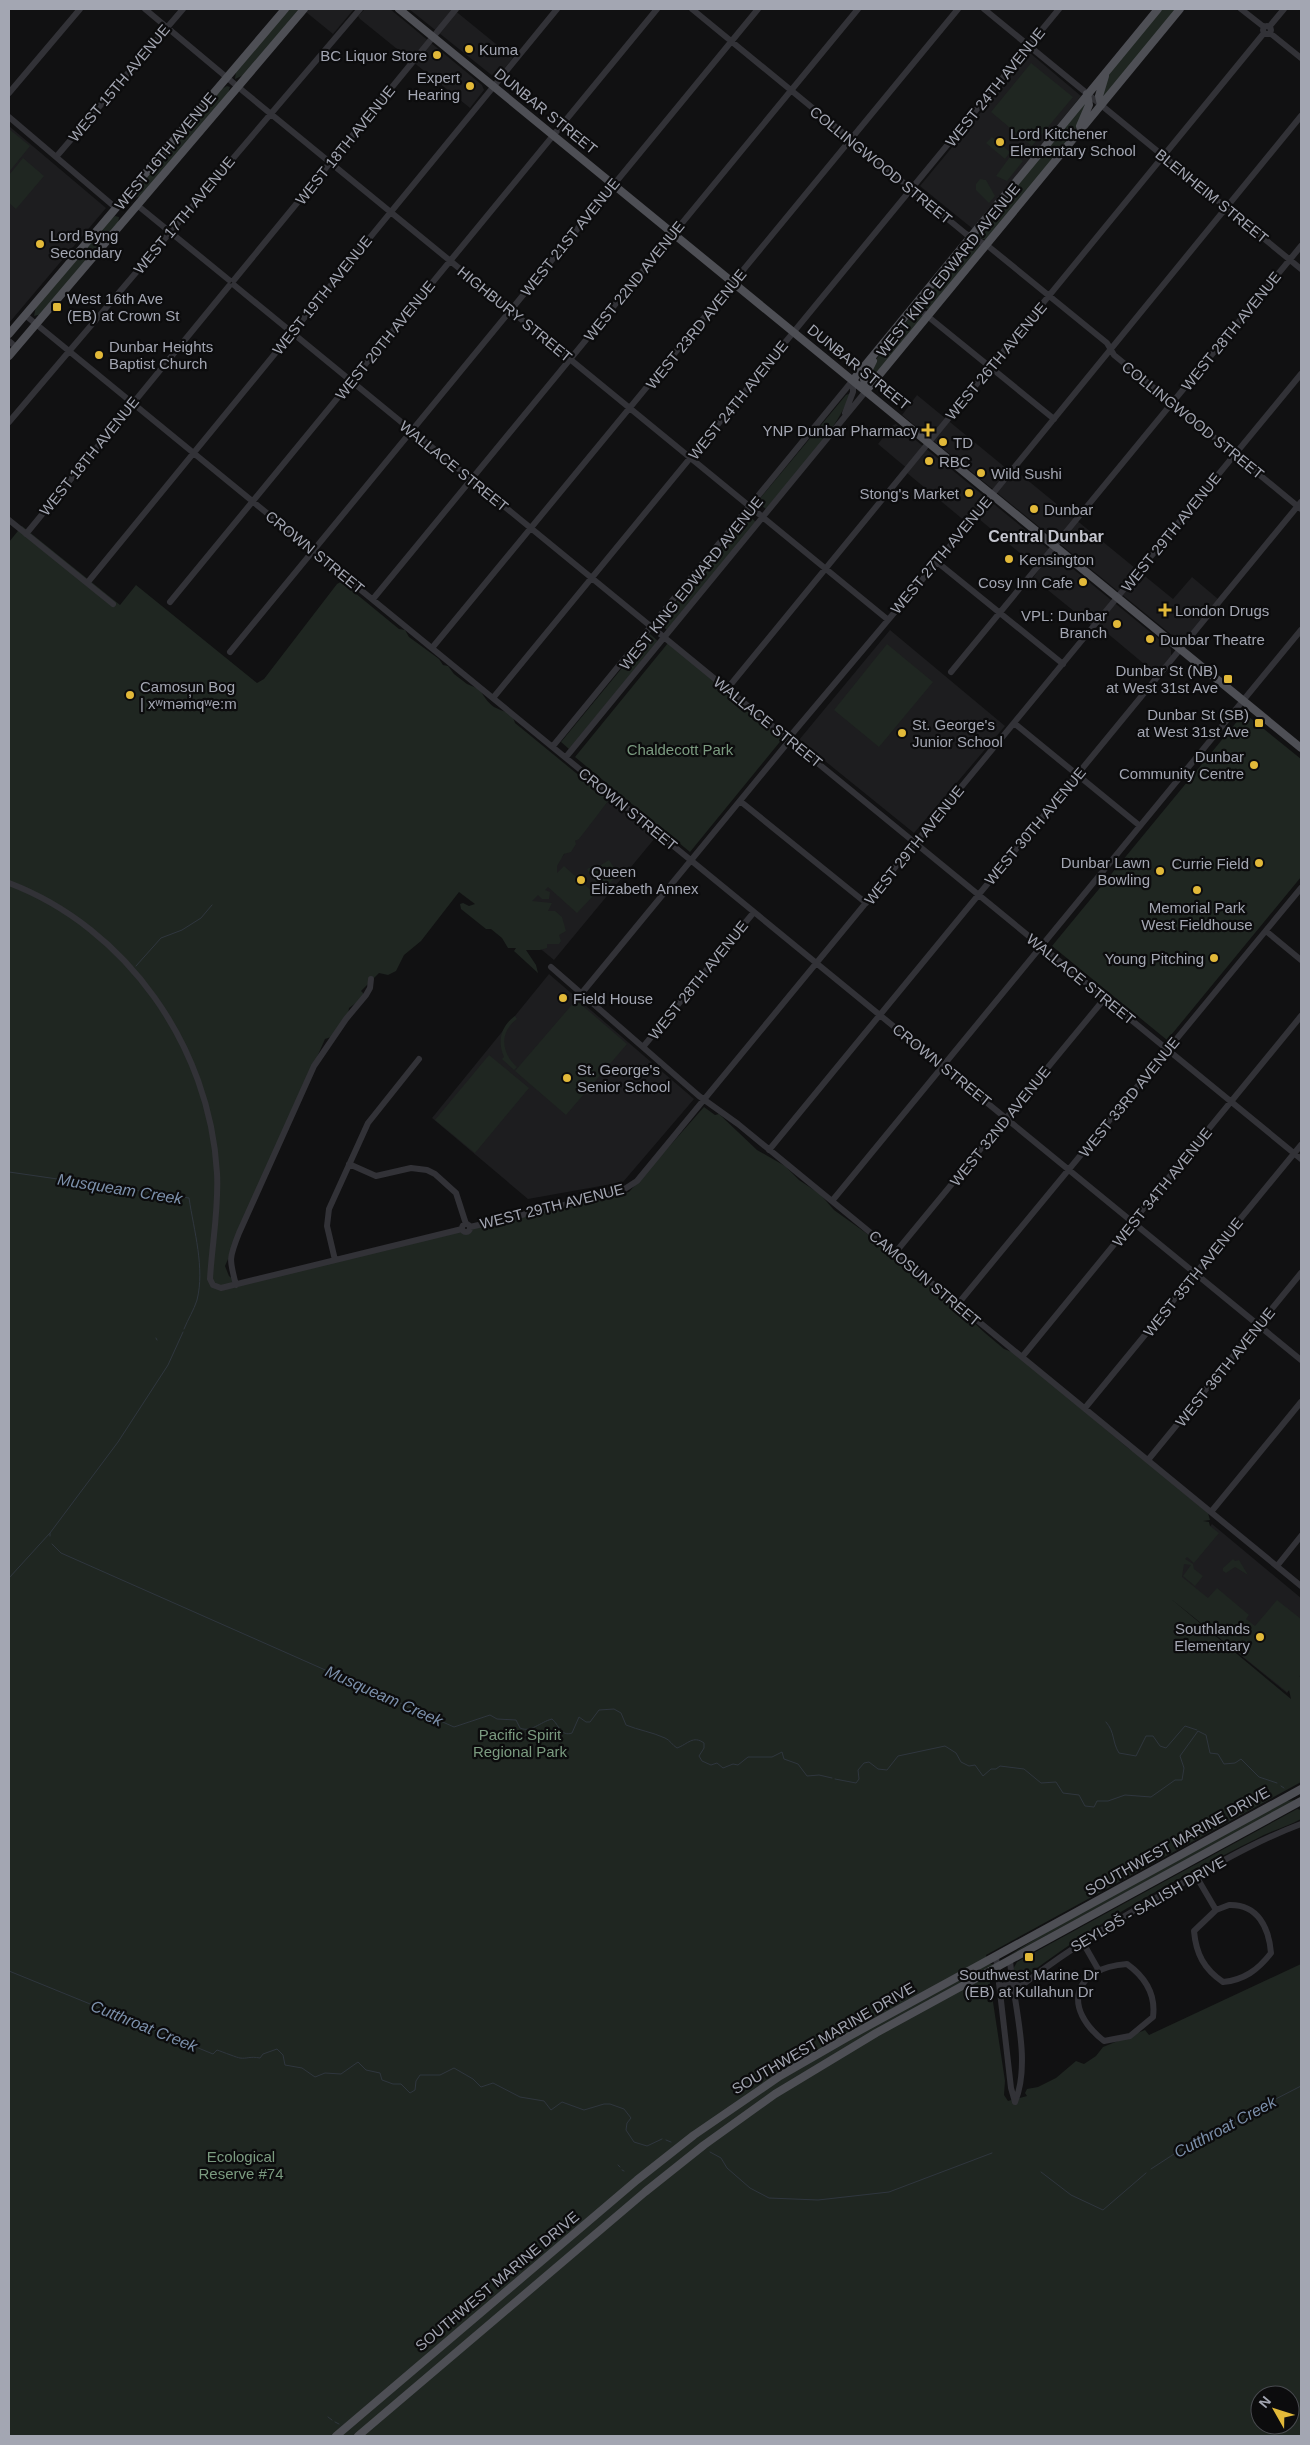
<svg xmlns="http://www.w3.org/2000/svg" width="1310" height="2445" viewBox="0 0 1310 2445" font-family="Helvetica,sans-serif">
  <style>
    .built { fill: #1d1d1f }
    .green { fill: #1f2621; fill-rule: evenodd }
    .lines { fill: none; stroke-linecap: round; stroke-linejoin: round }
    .stream { stroke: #2f363e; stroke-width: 1 }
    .minor { stroke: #323237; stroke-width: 6 }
    .major { stroke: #4e4f55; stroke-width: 8 }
    .poi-dot { fill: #e2b939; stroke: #0c0c0d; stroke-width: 2 }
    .labels { text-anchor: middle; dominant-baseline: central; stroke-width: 4.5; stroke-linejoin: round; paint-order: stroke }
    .poi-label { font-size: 15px; fill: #a3a6b2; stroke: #0c0c0d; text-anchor: start }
    .street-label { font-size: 15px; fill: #a3a6b2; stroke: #0c0c0d }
    .park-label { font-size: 15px; fill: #7b9b80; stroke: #0c0c0d }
    .neighbourhood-label { font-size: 16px; font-weight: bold; fill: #c4c5ce; stroke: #0c0c0d }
    .water-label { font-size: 16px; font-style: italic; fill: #7c90ab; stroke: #0c0c0d }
  </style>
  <rect width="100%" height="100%" fill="#111112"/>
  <path class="built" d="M309 9H354L333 34 306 12Z
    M365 9H390L482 85 484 90 470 108 360 19 358 16Z
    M409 9H453L513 58 498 76 494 77Z
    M1030 53 1081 96 973 229 920 186Z
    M9 126 106 208 9 323Z
    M917 395 1012 473 1015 470 1173 599 1192 577 1218 599 1183 641H1179L902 415Z
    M896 424 1171 649V656L1156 674 1094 622 1091 625 1033 578 1039 569 973 514 966 522 907 473 909 470 878 444 893 425Z
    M890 630 1005 726 914 833 799 740Z
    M609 800 655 838 554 960 508 922Z
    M549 974 694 1099 623 1182 528 1199 432 1118Z
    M1212 1524 1301 1598V1675L1287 1693 1159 1589Z"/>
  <path class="green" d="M288 9H299L244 75 235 79 236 71Z
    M1161 9H1177L1104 98 1100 95 1106 77Z
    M1031 63 1073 97 1032 146 991 112Z
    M227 86 230 87 228 94 142 196 134 198V191L218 91Z
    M1084 103 1087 105 1079 125 1068 141 986 240 975 236Z
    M9 129 30 146 9 172Z
    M992 137 1010 152 1005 159 986 143Z
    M1012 154 1023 161 1007 181 996 176Z
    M23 158 44 176 16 209 9 203V175Z
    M980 179 986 180 995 196 989 203 976 190V184Z
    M115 216 119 217 118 224 42 314 34 316 36 306 109 220Z
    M971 241 982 246 928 310 921 302Z
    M916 310 923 316 922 318 876 375 867 380 877 358Z
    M851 393C833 437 795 473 766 509L757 502 846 395Z
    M748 515 756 522 667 630 659 623Z
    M22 526 120 605 136 585 257 683 264 679 337 584 344 580 349 588 399 629 405 630 409 637 439 659 443 665 448 666 454 674 467 684 479 689C484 696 487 702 494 707 503 712 512 711 515 723L609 800 579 839 575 841 576 844 571 852 564 854 557 866V873L564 866 595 894 577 913 548 887 545 890 550 892 549 899H542L538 895 532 901 552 903 548 911H555L562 917 566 931 559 935 561 941 559 944H547V948L540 950H526L536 965 538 973 514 951 516 948H508L502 938 491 929H486L461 909 460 904 463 903 469 906 475 904 459 892 421 941 404 955 396 971 388 975 379 973 361 991 363 993V998L349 1008 348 1015 331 1037 325 1039 225 1266 229 1276 239 1284 629 1192 704 1107 715 1115 719 1114 757 1150 785 1166 799 1180 820 1194 834 1210 884 1246 895 1260 946 1298 955 1309 958 1308 985 1333 1004 1349 1015 1353 1128 1448 1136 1453 1208 1513 1210 1520 1203 1521 1209 1522 1210 1526 1219 1533 1194 1563 1187 1557 1185 1559 1193 1564 1194 1569 1203 1576 1195 1586 1183 1576 1191 1565 1184 1564 1182 1577 1208 1598 1217 1588 1249 1615 1246 1619 1255 1626 1277 1600 1301 1619V1674L1299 1677 1301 1676V1782L986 1955 987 1964H994L988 1969 1005 2081 1004 2095 1008 2101 1027 2096 1025 2093 1027 2089 1038 2087 1056 2078 1076 2061 1084 2064 1096 2056 1103 2047 1145 2030 1149 2035 1301 1964V2436H9V542ZM1170 1598 1287 1692 1289 1690 1291 1699ZM1260 2395H1290V2425H1260Z
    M650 634 658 641 569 749 561 742Z
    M668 643 783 738 690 852 575 757Z
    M887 644 933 682 879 747 834 710Z
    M1244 713 1301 759V877L1167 1040 1052 946Z
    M609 860 618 874 602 892 587 869 594 866 596 868Z
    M576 1000 627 1044 566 1115 515 1071Z
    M515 1016 517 1019C499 1032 501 1053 517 1067L514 1070 502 1059 504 1057C497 1041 501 1026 515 1016Z
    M489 1055 529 1088 475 1153 435 1120Z
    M1233 1559 1235 1561 1239 1560 1248 1575 1235 1567 1226 1573 1223 1571V1568Z
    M1294 1800V1801L1005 1958 1056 1926 1286 1801Z
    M1297 1809 1301 1810V1819C1287 1827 1270 1831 1256 1839 1175 1879 1095 1923 1024 1978L1015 1979 1013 1969 1017 1962Z"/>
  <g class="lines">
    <path class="stream" d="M136 966 161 938 182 930 201 918 212 905
      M9 1172 189 1198C194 1231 205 1268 197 1300 194 1310 188 1319 184 1329
      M156 1338 157 1340
      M50 1536V1533L118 1442 168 1365 183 1332
      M52 1544 61 1553 454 1727 490 1715 497 1719 516 1720 520 1728C531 1733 540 1722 552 1719 559 1725 561 1737 572 1733L579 1717 586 1722H590L599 1710 614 1709 621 1713 626 1725C638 1730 652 1732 665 1738 670 1740 672 1745 677 1748 688 1744 693 1735 704 1743V1748L699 1756 702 1761 711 1765 717 1763 723 1768 733 1764 738 1765 748 1757H772L782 1752 784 1759 798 1764 807 1776 819 1775 832 1778
      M9 1578 50 1533
      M1106 1722C1115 1732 1112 1742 1119 1753L1136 1756 1146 1736H1153L1160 1746 1166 1748 1185 1726 1197 1730
      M835 1779 856 1783 859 1779 858 1770 864 1763 869 1762 878 1769 887 1770 898 1756 945 1746 956 1753 961 1762 969 1766 975 1765 983 1776 991 1769H996L1000 1766 1024 1769 1041 1783 1056 1782 1063 1793 1079 1795 1085 1806 1094 1807 1097 1801H1108L1125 1795 1151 1797 1175 1780H1182L1184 1768 1180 1756 1198 1731 1206 1735 1210 1753 1218 1754 1224 1764 1235 1763 1241 1759 1259 1777 1277 1783
      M1281 1786 1284 1788
      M9 1971 213 2054 217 2050C223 2052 238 2058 240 2058 247 2059 250 2056 260 2058L263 2054 277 2049 283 2055 285 2065 302 2068 315 2077 325 2073 341 2074 358 2062 366 2070 380 2073 382 2080 393 2084H401L410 2093 415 2090 416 2081 420 2075H440L454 2068 473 2079 481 2087 493 2083 520 2097 544 2101 551 2110 562 2102 584 2110 604 2104H610L624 2109 631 2118 627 2123 626 2130 634 2142 647 2146 662 2139
      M666 2140 671 2142
      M710 2152 721 2158 727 2168 750 2188 769 2198 818 2200 889 2192 992 2153
      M618 2165 620 2167
      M1151 2169 1194 2141 1301 2086
      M622 2170 624 2171
      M1041 2172 1071 2195 1103 2210 1146 2173
      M328 2417 332 2420
      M335 2422 339 2424"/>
    <path class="minor" d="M145 9 243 91 887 619
      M692 9 966 234 988 246 1107 343 1114 355 1301 509
      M984 9 1301 269
      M1241 9 1264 27
      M1263 30a4 4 0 1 1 8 0a4 4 0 1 1-8 0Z
      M1269 27 1284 9
      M1270 33 1301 58
      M9 93 80 9
      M9 117 116 208
      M56 157 183 9
      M137 205 229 280
      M234 280 456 9
      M234 285 1301 1159
      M915 306 1054 419
      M25 315 1301 1360
      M9 341 16 347
      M845 413 853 392V380
      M9 422 360 9
      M9 520 113 604
      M26 534 229 286
      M937 562 1063 664
      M88 582 557 9
      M373 599 858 9
      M170 602 657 9
      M432 648 958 9
      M230 652 758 9
      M951 672 1301 246
      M727 689 1264 33
      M493 698 1059 9
      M1014 723 1140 826
      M553 746 853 380
      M566 757 866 391
      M740 801 866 903
      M9 883C127 928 210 1047 217 1173 219 1209 212 1243 210 1279L213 1285 221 1288 462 1229
      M1266 931 1301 960
      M551 967 699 1096 738 1124 1301 1586
      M581 994 785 746 792 734 937 562 1301 116
      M643 1047 754 912
      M769 1150 1301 502
      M349 1164 376 1176 411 1168 427 1170 435 1174 456 1193 466 1224
      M832 1201 1301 630
      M462 1228a4 4 0 1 1 8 0a4 4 0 1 1-8 0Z
      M470 1227 620 1192 637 1181 1301 374
      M895 1253 1105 998
      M335 1260 327 1226 329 1209 368 1123 419 1059
      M236 1285C229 1259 229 1258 239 1233L314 1066 346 1019 366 995 370 988 371 979
      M957 1305 1301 888
      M1022 1357 1301 1016
      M1085 1408 1301 1145
      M1148 1460 1301 1273
      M1211 1512 1301 1402
      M1277 1566 1301 1536
      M1196 1876 1216 1910
      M1229 1905C1258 1904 1269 1928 1271 1953 1258 1970 1244 1980 1223 1982 1204 1969 1196 1954 1194 1931L1216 1910Z
      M1082 1941 1098 1969
      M996 1957 1011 2088 1015 2102
      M1010 1960C1013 2003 1032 2061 1015 2102
      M1127 1964C1145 1977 1156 1994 1153 2017L1130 2036 1104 2041C1062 2008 1072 1968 1127 1964Z
      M1000 1986 1013 1984 1021 1986C1074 1945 1130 1912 1188 1880 1226 1859 1261 1839 1301 1824"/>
    <path class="major" d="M399 9 1301 748
      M1101 105 1099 96 1105 76
      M1080 126 1089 105 1087 94
      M9 334 285 9
      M9 356 304 9
      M853 380 1158 9
      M866 391 1180 9
      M866 391 864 379 873 361
      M336 2436 637 2180 694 2135 780 2076 846 2038 1301 1789
      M358 2436 645 2192 704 2145 775 2094 876 2033 1301 1801"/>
  </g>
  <g class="poi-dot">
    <circle cx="469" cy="49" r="5"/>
    <circle cx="437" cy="55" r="5"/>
    <circle cx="470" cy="86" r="5"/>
    <circle cx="1000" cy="142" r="5"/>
    <circle cx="40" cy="244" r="5"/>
    <rect x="52" y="302" width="10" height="10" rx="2.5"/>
    <circle cx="99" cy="355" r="5"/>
    <path d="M925.5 422.5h5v5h5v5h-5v5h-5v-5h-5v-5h5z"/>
    <circle cx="943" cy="442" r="5"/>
    <circle cx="929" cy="461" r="5"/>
    <circle cx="981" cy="473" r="5"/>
    <circle cx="969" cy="493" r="5"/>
    <circle cx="1034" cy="509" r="5"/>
    <circle cx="1009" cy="559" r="5"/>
    <circle cx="1083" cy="582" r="5"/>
    <path d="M1162.5 602.5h5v5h5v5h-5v5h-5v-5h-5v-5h5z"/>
    <circle cx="1117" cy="624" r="5"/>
    <circle cx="1150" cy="639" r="5"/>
    <rect x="1223" y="674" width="10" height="10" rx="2.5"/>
    <circle cx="130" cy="695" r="5"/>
    <rect x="1254" y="718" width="10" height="10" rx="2.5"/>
    <circle cx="902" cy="733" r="5"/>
    <circle cx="1254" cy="765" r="5"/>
    <circle cx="1259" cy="863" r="5"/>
    <circle cx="1160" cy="871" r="5"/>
    <circle cx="581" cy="880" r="5"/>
    <circle cx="1197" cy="890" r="5"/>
    <circle cx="1214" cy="958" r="5"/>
    <circle cx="563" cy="998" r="5"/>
    <circle cx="567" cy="1078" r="5"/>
    <circle cx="1260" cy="1637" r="5"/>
    <rect x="1024" y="1952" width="10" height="10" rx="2.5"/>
  </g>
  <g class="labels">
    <g class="poi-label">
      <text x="479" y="49">Kuma</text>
      <text x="427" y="55" text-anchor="end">BC Liquor Store</text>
      <text x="460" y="77" text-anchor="end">Expert<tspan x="460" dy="17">Hearing</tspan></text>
      <text x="1010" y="133">Lord Kitchener<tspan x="1010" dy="17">Elementary School</tspan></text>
      <text x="50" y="235">Lord Byng<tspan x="50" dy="17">Secondary</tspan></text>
      <text x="67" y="298">West 16th Ave<tspan x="67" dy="17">(EB) at Crown St</tspan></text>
      <text x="109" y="346">Dunbar Heights<tspan x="109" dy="17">Baptist Church</tspan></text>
      <text x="918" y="430" text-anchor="end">YNP Dunbar Pharmacy</text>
      <text x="953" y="442">TD</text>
      <text x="939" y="461">RBC</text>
      <text x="991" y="473">Wild Sushi</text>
      <text x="959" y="493" text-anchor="end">Stong's Market</text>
      <text x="1044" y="509">Dunbar</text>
      <text x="1019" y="559">Kensington</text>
      <text x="1073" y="582" text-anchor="end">Cosy Inn Cafe</text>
      <text x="1175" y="610">London Drugs</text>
      <text x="1107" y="615" text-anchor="end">VPL: Dunbar<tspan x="1107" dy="17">Branch</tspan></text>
      <text x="1160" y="639">Dunbar Theatre</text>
      <text x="1218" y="670" text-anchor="end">Dunbar St (NB)<tspan x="1218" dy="17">at West 31st Ave</tspan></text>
      <text x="140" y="686">Camosun Bog<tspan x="140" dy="17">| xʷməm̓qʷe:m</tspan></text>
      <text x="1249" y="714" text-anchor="end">Dunbar St (SB)<tspan x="1249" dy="17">at West 31st Ave</tspan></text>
      <text x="912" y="724">St. George's<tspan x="912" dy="17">Junior School</tspan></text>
      <text x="1244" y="756" text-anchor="end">Dunbar<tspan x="1244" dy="17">Community Centre</tspan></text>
      <text x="1150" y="862" text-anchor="end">Dunbar Lawn<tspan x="1150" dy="17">Bowling</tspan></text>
      <text x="1249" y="863" text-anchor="end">Currie Field</text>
      <text x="591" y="871">Queen<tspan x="591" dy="17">Elizabeth Annex</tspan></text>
      <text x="1197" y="907" text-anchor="middle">Memorial Park<tspan x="1197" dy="17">West Fieldhouse</tspan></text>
      <text x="1204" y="958" text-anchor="end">Young Pitching</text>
      <text x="573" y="998">Field House</text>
      <text x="577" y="1069">St. George's<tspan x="577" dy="17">Senior School</tspan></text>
      <text x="1250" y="1628" text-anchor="end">Southlands<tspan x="1250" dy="17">Elementary</tspan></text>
      <text x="1029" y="1974" text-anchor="middle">Southwest Marine Dr<tspan x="1029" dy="17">(EB) at Kullahun Dr</tspan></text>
    </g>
    <g class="street-label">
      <text transform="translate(119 83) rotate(-50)">WEST 15TH AVENUE</text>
      <text transform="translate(995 87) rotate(-51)">WEST 24TH AVENUE</text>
      <text transform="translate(546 111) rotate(39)">DUNBAR STREET</text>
      <text transform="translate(345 145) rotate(-51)">WEST 18TH AVENUE</text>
      <text transform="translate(165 151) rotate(-50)">WEST 16TH AVENUE</text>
      <text transform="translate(881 165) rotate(39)">COLLINGWOOD STREET</text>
      <text transform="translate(1212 196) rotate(39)">BLENHEIM STREET</text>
      <text transform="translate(184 215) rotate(-50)">WEST 17TH AVENUE</text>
      <text transform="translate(570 237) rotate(-51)">WEST 21ST AVENUE</text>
      <text transform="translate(948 270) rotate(-51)">WEST KING EDWARD AVENUE</text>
      <text transform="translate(634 281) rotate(-51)">WEST 22ND AVENUE</text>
      <text transform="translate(322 295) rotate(-51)">WEST 19TH AVENUE</text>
      <text transform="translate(515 314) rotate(39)">HIGHBURY STREET</text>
      <text transform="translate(696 329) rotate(-51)">WEST 23RD AVENUE</text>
      <text transform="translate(1231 331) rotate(-51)">WEST 28TH AVENUE</text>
      <text transform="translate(385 340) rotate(-51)">WEST 20TH AVENUE</text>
      <text transform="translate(996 361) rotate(-50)">WEST 26TH AVENUE</text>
      <text transform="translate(859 367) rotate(39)">DUNBAR STREET</text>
      <text transform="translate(738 400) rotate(-51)">WEST 24TH AVENUE</text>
      <text transform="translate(1193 420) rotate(39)">COLLINGWOOD STREET</text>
      <text transform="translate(89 456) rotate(-51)">WEST 18TH AVENUE</text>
      <text transform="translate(454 466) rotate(39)">WALLACE STREET</text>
      <text transform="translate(1171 532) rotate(-51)">WEST 29TH AVENUE</text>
      <text transform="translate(315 552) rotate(39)">CROWN STREET</text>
      <text transform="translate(941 555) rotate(-50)">WEST 27TH AVENUE</text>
      <text transform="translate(691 583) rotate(-51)">WEST KING EDWARD AVENUE</text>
      <text transform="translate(768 722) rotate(39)">WALLACE STREET</text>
      <text transform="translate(628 809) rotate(39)">CROWN STREET</text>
      <text transform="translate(1035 826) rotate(-50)">WEST 30TH AVENUE</text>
      <text transform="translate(914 845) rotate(-51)">WEST 29TH AVENUE</text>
      <text transform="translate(1081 979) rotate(39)">WALLACE STREET</text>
      <text transform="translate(698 980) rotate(-51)">WEST 28TH AVENUE</text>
      <text transform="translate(942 1065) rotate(39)">CROWN STREET</text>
      <text transform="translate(1129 1097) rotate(-51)">WEST 33RD AVENUE</text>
      <text transform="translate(1000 1126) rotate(-51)">WEST 32ND AVENUE</text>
      <text transform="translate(1162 1187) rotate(-51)">WEST 34TH AVENUE</text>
      <text transform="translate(552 1206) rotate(-14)">WEST 29TH AVENUE</text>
      <text transform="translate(1193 1277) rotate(-51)">WEST 35TH AVENUE</text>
      <text transform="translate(925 1278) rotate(40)">CAMOSUN STREET</text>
      <text transform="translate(1225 1367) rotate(-51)">WEST 36TH AVENUE</text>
      <text transform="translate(1177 1841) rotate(-29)">SOUTHWEST MARINE DRIVE</text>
      <text transform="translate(1148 1904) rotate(-30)">SEYLƏŠ - SALISH DRIVE</text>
      <text transform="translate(823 2038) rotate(-30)">SOUTHWEST MARINE DRIVE</text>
      <text transform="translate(497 2281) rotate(-40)">SOUTHWEST MARINE DRIVE</text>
    </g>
    <g class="park-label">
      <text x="680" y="749">Chaldecott Park</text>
      <text x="520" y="1734">Pacific Spirit<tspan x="520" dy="17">Regional Park</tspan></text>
      <text x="241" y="2156">Ecological<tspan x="241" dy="17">Reserve #74</tspan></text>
    </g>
    <g class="neighbourhood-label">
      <text x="1046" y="536">Central Dunbar</text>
    </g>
    <g class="water-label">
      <text transform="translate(120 1189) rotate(9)">Musqueam Creek</text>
      <text transform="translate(384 1696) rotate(24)">Musqueam Creek</text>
      <text transform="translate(144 2026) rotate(22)">Cutthroat Creek</text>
      <text transform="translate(1225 2127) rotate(-28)">Cutthroat Creek</text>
    </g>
  </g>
  <rect width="1310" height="2445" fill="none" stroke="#a3a6b2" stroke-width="20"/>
  <g transform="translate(1275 2410) rotate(309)"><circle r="24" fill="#0c0c0d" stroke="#484a4f"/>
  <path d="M0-4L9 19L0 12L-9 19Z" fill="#e2b939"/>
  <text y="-8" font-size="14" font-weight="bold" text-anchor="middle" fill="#a3a6b2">N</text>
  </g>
</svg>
